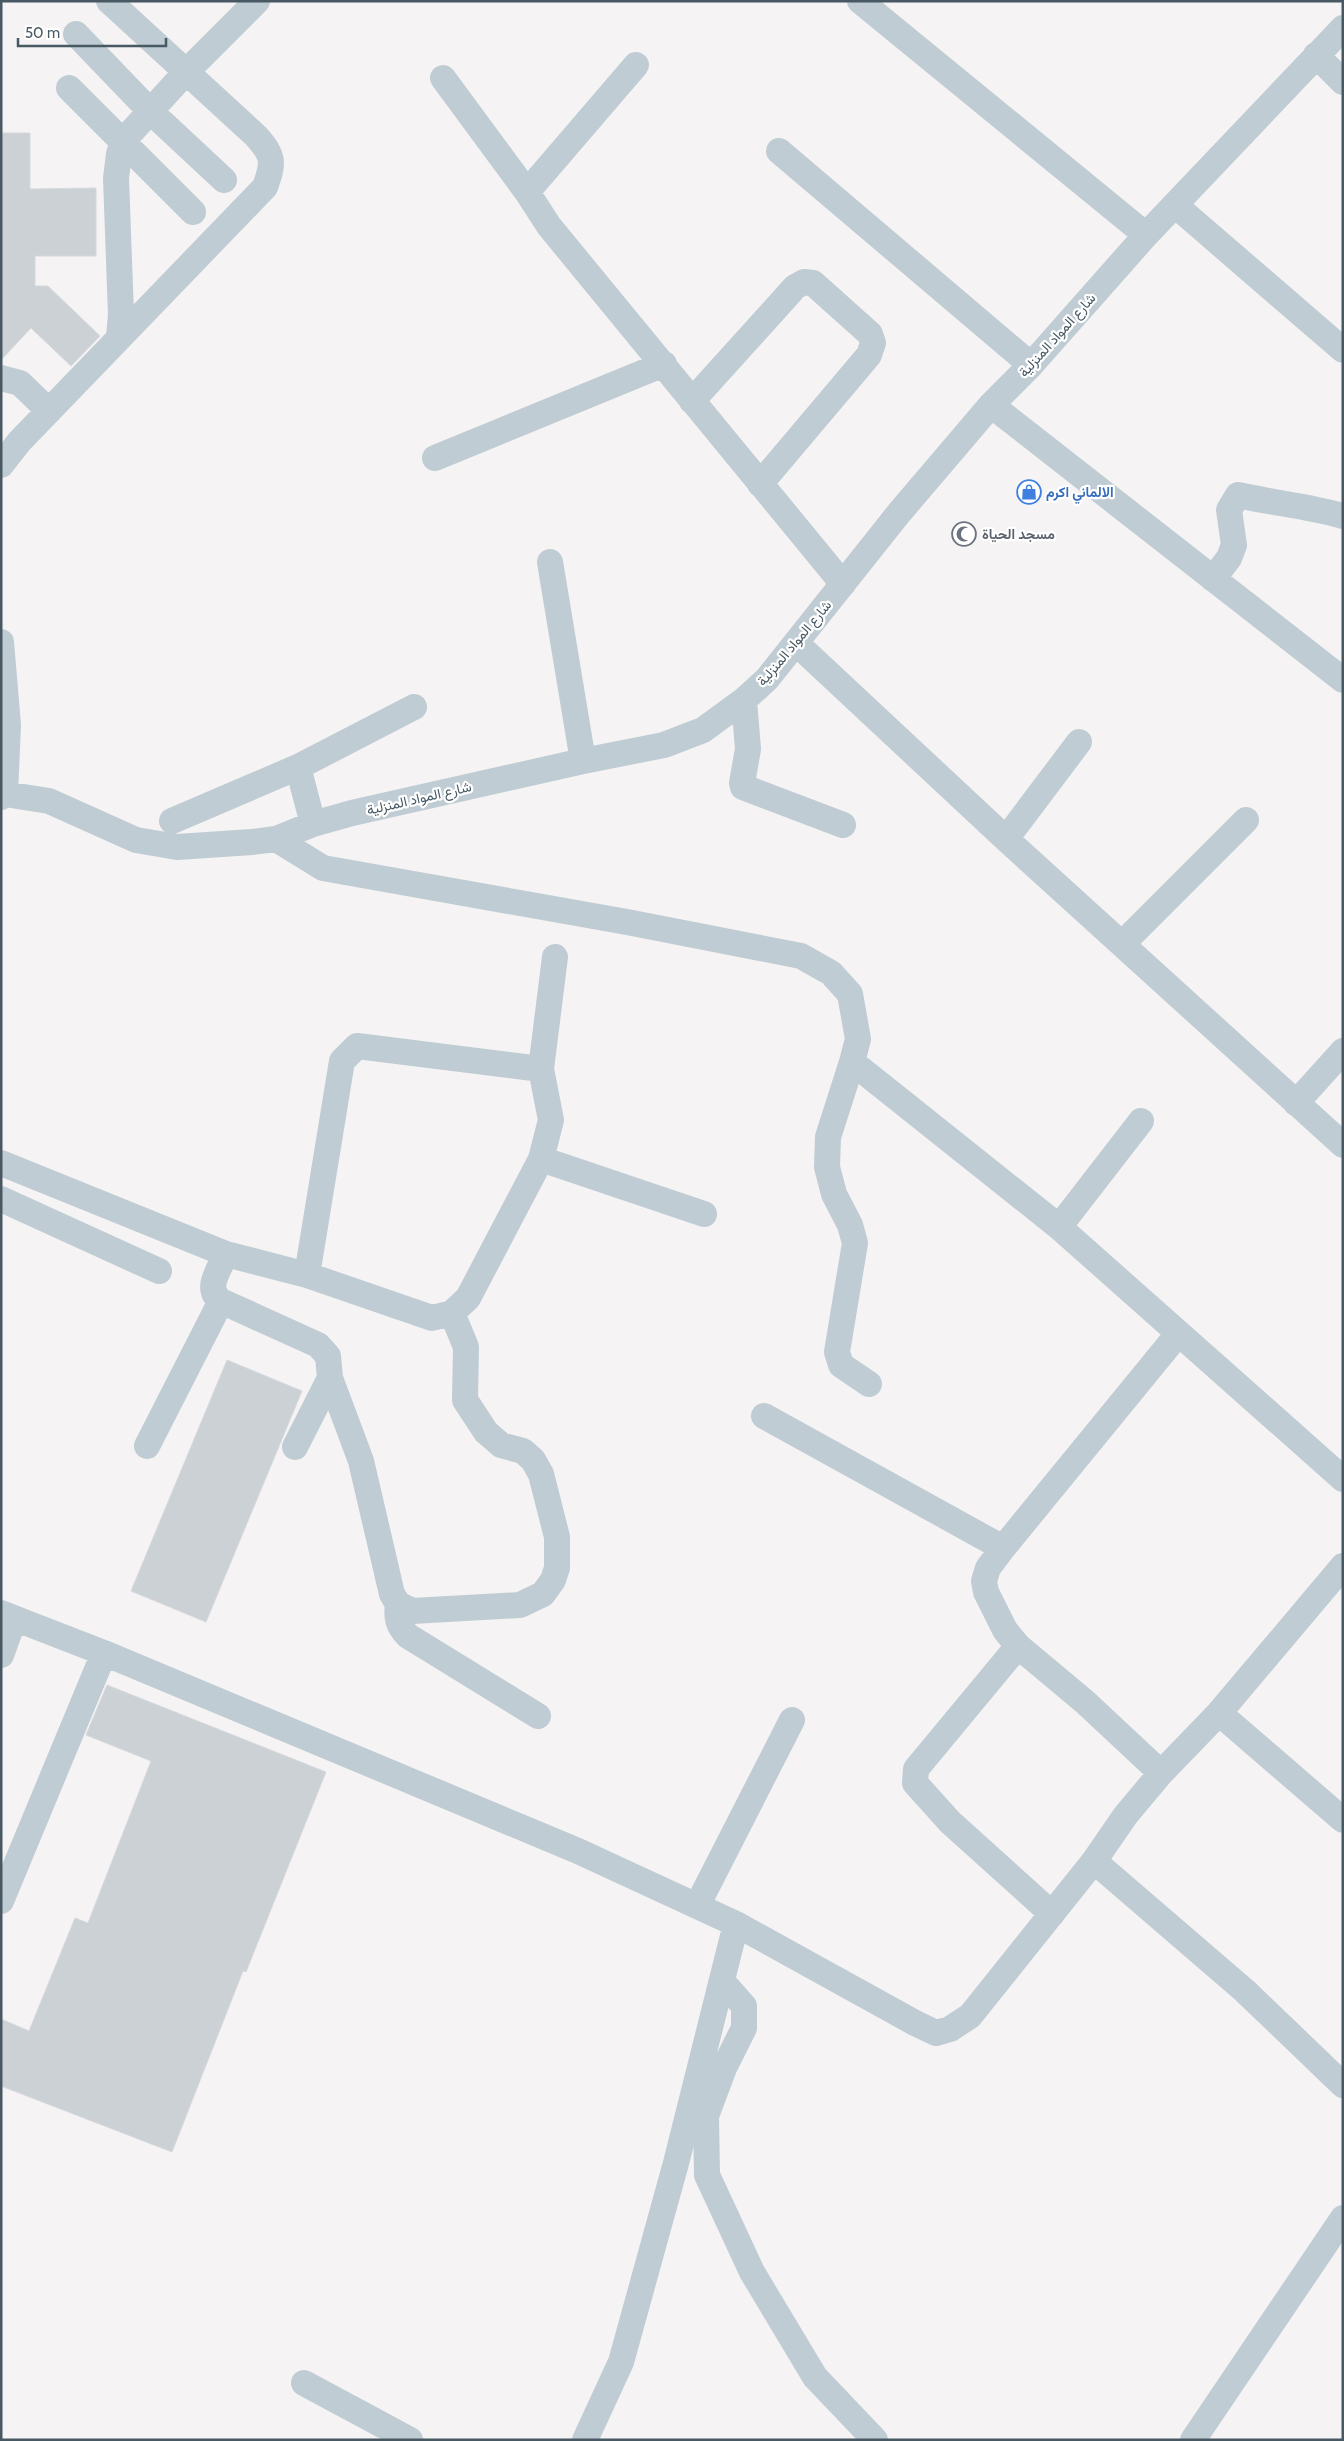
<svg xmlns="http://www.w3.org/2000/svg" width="1344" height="2441" viewBox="0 0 1344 2441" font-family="Cabin,Vazirmatn,sans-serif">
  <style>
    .building { fill: #ccd1d5; stroke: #d6d9de }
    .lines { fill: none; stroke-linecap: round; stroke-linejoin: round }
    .minor { stroke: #bfccd3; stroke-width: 26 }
    .labels { text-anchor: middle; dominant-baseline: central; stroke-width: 4.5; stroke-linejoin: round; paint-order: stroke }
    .street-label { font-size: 14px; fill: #485963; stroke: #fff }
    .shop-label { font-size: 14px; font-weight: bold; fill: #366cbe; stroke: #fff; text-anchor: start }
    .worship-label { font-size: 14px; font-weight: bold; fill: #5b616d; stroke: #fff; text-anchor: start }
  </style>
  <rect width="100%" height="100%" fill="#f5f3f3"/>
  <path class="building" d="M1 133H30V189L96 188V256H35V286H48L100 336 71 366 31 328 1 360Z
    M227 1360 302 1391 206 1622 131 1591Z
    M107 1685 326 1772 246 1972 243 1971 172 2152 1 2086V2019L29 2031 75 1918 88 1923 151 1761 86 1735Z"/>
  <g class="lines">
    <path class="minor" d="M860 1 1146 235
      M76 34 151 112 224 180
      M1316 55 1343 82
      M443 78 527 192 549 226 843 584
      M69 88 193 212
      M779 151 1031 365
      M527 192 636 65
      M1175 205 1343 350
      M119 337 121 315 116 178 119 154 123 141 186 72 257 1
      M1 378 20 383 49 411
      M692 401 795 287 804 282 813 283 870 334 873 343 869 355 760 484
      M991 405 1343 680
      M435 458 664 364
      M1 465 19 442 265 187C274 162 274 156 256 136L109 1
      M550 562 583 761
      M1213 579 1229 558 1234 545 1229 510 1238 495C1273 503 1308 506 1343 516
      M1 642 8 725 5 794
      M796 643 1006 839 1343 1145
      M744 700 748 749 742 783 743 787 843 825
      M298 767 313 824
      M1 797 5 794 49 801 136 840 177 847 252 842 276 839 313 824 352 813 583 761 664 745 703 730 744 700 767 679 899 513 991 405 1031 365 1146 235 1343 28
      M172 821 298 767 414 707
      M276 839 323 868 627 922 801 956 831 973 850 994 858 1039 852 1062 1059 1227 1343 1479
      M1006 839 1079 742
      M1122 944 1246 820
      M852 1062 828 1137 827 1167 834 1194 850 1225 855 1243 837 1352 841 1365 869 1384
      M1296 1103 1343 1051
      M541 1159 704 1214
      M1 1163 226 1254 307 1275 432 1318 452 1313 468 1298 541 1159 551 1120 541 1069 555 957
      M1 1199 159 1271
      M1059 1227 1141 1121
      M226 1254C219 1270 204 1289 221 1301L318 1345 328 1356 330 1378 295 1447
      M307 1275 342 1061 357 1046 541 1069
      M330 1378 361 1461 392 1594 398 1604 412 1611 520 1605 543 1594 553 1580 557 1568V1537L541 1474 533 1460 523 1451 501 1445 486 1432 465 1400 466 1347 452 1313
      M764 1416 1003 1548
      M147 1446 221 1301
      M398 1604C396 1618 398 1626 408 1636L538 1716
      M1 1613 104 1653 578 1851 736 1924 915 2023 936 2033 950 2029 970 2016 1094 1861 1125 1816 1161 1773 1219 1713 1343 1566
      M1018 1646 916 1769 915 1783 950 1822 1052 1914
      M1 1655 14 1619
      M1219 1713 1343 1820
      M1161 1773 1085 1702 1018 1646 1005 1630 986 1592 984 1581 988 1568 1003 1548 1178 1334
      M1094 1861 1245 1991 1343 2085
      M1 1901 104 1653
      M697 1906 792 1720
      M722 1981 744 2006V2028L724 2068 706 2116 707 2175 752 2272 815 2377 875 2440
      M304 2383 410 2440
      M585 2440 621 2362 676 2163 736 1924
      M1193 2440 1343 2218"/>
  </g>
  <defs>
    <g id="shop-ring" transform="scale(1.25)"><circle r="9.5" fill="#fff" stroke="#3f7fe0" stroke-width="1.5"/><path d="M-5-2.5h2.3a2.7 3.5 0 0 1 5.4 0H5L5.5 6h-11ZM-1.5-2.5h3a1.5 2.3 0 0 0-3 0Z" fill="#3f7fe0"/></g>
    <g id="mosque-ring" transform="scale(1.25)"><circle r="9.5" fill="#fff" stroke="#6b7280" stroke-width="1.5"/><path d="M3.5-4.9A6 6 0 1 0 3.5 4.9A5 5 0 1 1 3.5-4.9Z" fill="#6b7280"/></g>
  </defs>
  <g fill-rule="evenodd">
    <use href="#shop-ring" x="1029" y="492"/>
    <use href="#mosque-ring" x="964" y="534"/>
  </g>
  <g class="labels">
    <g class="street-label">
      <text transform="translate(1057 335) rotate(-48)">شارع المواد المنزلية</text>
      <text transform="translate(794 643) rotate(-50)">شارع المواد المنزلية</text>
      <text transform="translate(419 798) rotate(-13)">شارع المواد المنزلية</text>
    </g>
    <g class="shop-label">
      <text x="1046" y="492">الالماني اكرم</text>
    </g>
    <g class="worship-label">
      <text x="982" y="534">مسجد الحياة</text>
    </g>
  </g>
  <rect width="1344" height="2441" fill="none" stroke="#485963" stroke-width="5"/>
  <path d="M18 38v8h148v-8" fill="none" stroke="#485963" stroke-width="2.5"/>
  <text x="25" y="38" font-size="15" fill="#485963" stroke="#ffffff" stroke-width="4" paint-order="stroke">50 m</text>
</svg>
